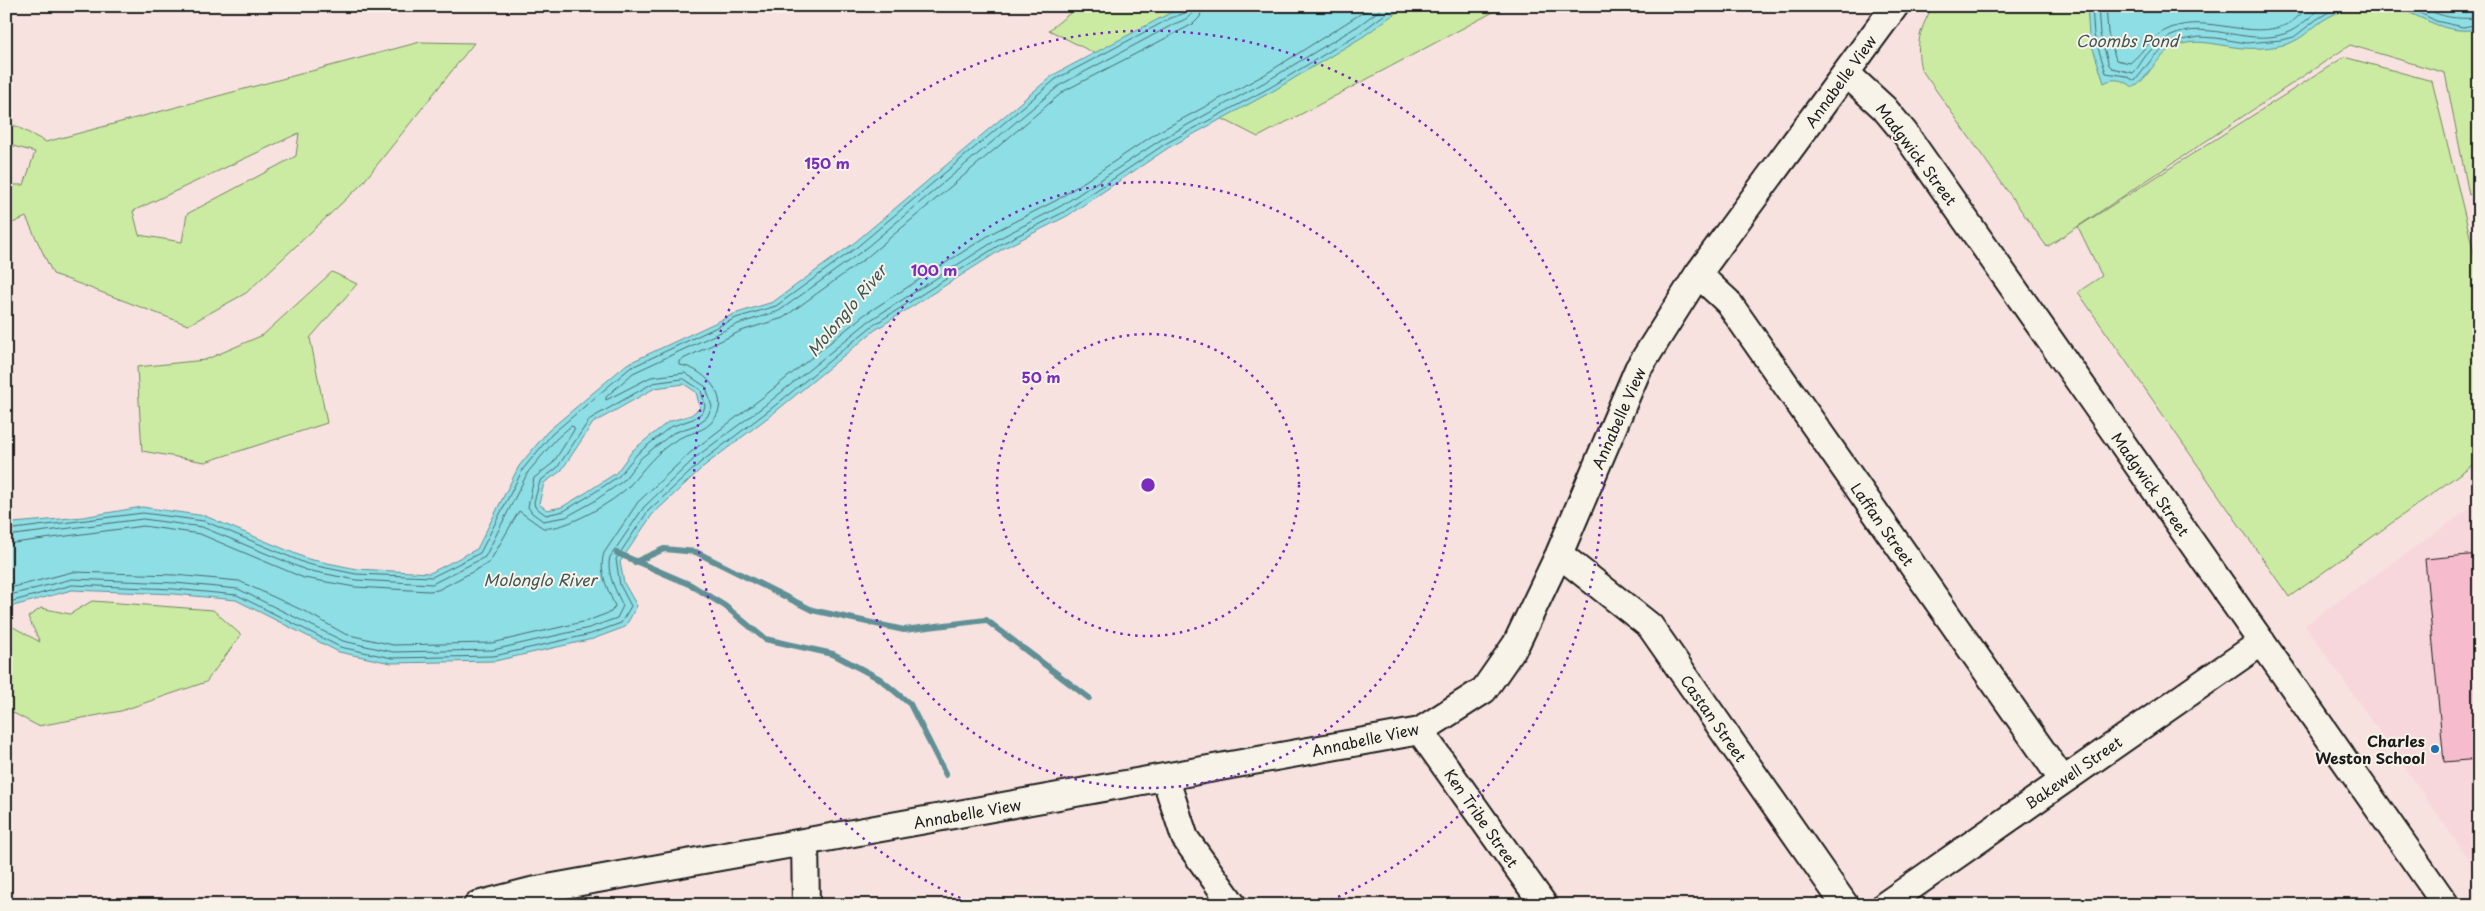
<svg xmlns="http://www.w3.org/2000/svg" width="2485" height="911" viewBox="0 0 2485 911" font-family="'Playpen Sans',sans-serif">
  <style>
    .built { fill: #f7d7db }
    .green { fill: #cbeba3; stroke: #748460; fill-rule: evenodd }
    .water { fill: #8ddee5; stroke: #609095; fill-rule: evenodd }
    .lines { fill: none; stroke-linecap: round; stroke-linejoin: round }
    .shore { stroke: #496a6c; stroke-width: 1 }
    .stream { stroke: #609095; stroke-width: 6 }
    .building { fill: #f6bcce; stroke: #1c1c1c }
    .minor-casing { stroke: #1c1c1c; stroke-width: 30 }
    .minor { stroke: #f7f3e8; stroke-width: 26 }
    .ring { fill: none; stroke: #7b2cbf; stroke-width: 2.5; stroke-dasharray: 2.5 5 }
    .poi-dot { fill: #1f6fb2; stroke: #f7f3e8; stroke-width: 2 }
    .labels { text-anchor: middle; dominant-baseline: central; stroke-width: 4; stroke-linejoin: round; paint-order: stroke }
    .street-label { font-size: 15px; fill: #1c1c1c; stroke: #f7f3e8 }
    .poi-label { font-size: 15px; font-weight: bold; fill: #1c1c1c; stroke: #f7f3e8; text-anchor: end }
    .water-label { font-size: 16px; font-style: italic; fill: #3e5658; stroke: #f7f3e8 }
    .centre { fill: #7b2cbf; stroke: #f7f3e8; stroke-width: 2.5 }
    .ring-label { font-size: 15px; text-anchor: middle; font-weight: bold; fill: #7b2cbf; stroke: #f7f3e8; stroke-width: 4; stroke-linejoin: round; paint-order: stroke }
  </style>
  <rect width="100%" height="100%" fill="#f7e2e0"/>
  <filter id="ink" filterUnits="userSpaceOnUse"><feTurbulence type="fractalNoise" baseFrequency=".02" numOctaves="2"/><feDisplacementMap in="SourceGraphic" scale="10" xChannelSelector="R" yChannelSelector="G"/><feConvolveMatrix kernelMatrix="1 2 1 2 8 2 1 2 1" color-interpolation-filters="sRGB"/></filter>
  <g filter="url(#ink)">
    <path class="built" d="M2479 502V874L2305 625Z"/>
    <path class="green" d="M1079 6H1498L1497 10 1258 137 1049 30Z
      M1933 6H2479V192L2469 195 2445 73 2350 45 2047 247 1921 69C1915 43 1920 29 1933 6Z
      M420 42 474 43 361 185 246 293 188 325 53 274 26 217 6 226V185H24L35 152 6 144V121L46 142ZM299 133 296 156 187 214 182 242 139 235 133 211Z
      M2344 57 2432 81 2479 273V460L2289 597 2078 292 2102 276 2078 227Z
      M332 272 357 284 310 338 327 423 205 462 142 451 137 367 205 360 263 335Z
      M92 601 213 610 241 635 206 682 121 711 38 726 6 709V623L40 642 28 617 41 608 70 614Z"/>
    <path class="water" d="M1189 6H1405L1364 36 1273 91 1168 148 1067 216 1004 248 875 330 775 412 704 466 652 515 620 562 624 583 637 606 625 627 593 639 495 661 391 663 339 652 236 600 174 594 72 590 6 608V525L13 523 83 517 142 507 205 516 308 559 357 569 430 573 477 549 519 466 548 431 627 364 734 314 773 302 854 243 1053 75 1170 13ZM684 384 696 392 700 408 691 415 668 422 633 450 616 473 587 492 562 507 547 510 539 504 544 483 561 471 593 423 655 388Z
      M2087 6H2361C2345 9 2331 14 2318 24 2306 33 2298 42 2283 45 2270 48 2257 49 2244 48 2222 47 2199 37 2176 46 2157 54 2143 86 2133 87 2124 80 2114 77 2104 83L2089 36Z
      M2386 6H2479V29C2439 36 2422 12 2386 6Z"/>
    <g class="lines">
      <path class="shore" d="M2092 6 2094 35 2106 73 2126 76 2135 81 2155 55 2175 41 2200 37 2216 38 2246 43 2282 40 2294 37 2317 19 2339 6
        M2098 6 2100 34 2109 65 2112 68 2133 73C2137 70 2139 65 2142 61 2149 50 2159 42 2171 36 2209 18 2253 50 2291 31 2303 25 2313 13 2325 6
        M2106 6 2108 33 2116 60 2130 63C2145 51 2150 36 2171 28 2209 14 2248 40 2286 25 2295 21 2302 12 2310 6
        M2406 6 2436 21 2463 27 2479 24
        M2420 6C2443 18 2454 19 2479 18
        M684 379 701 390 705 406 703 412 693 419 670 427 637 454 619 476 589 496 564 511 546 515 535 507 534 502 540 481 557 468 590 419 653 383Z
        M6 530 143 513 204 521 307 564 356 574 432 577 480 553 523 469 552 434 630 368 736 318 776 306 857 247 1056 79 1171 18 1185 13 1188 6
        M6 536 143 519 202 527 306 570 356 580 432 584 485 557 528 472 556 439 571 426 574 427V430L553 463 534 478 528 507 532 513 543 521 566 517 593 502 623 481 641 458 673 433 696 425 707 417 712 407 706 387 685 373 651 377 606 400V397L633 373 738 324 779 311 861 252 1060 85 1174 24C1184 20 1193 18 1194 6
        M6 544 143 526 200 534 304 578 355 587 429 591 438 590 489 563 519 511 543 528C564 531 616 501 630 485 645 468 656 452 676 440 689 432 705 433 715 418 731 396 702 367 679 365V361L741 331 783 318 866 258 1064 91 1193 24 1200 17 1202 6
        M6 589 72 572 175 575 239 581 306 612 345 634 393 645 492 643 587 621 611 612 615 606C608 590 598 571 604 553L638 502 691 452 763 397 864 315 994 232 1057 200 1158 132 1264 75 1373 6
        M6 596 72 579 175 583 238 589 343 641 393 652 493 650 589 628 617 618 623 606C616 591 606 573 610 557L644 507 696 457 768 403 869 321 998 239 1061 206 1162 139 1267 81 1358 26 1385 6
        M6 603 72 585 174 589 237 595 340 647 392 658 494 656 591 634 621 623 631 606 620 585 616 559 648 511 701 462 772 408 872 326 1001 244 1064 212 1165 144 1271 87 1361 32 1396 6"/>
      <path class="stream" d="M617 553 691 585 725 606 765 639 833 654 880 679 910 704 946 775
        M635 562 664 549 696 552 812 610 904 630 986 620 1089 698"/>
    </g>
    <path class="building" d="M2479 554V759L2444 762 2425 559Z"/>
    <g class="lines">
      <g class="minor-casing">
        <path id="minor" d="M1846 73 1884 108 1904 132 2446 905
          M1698 274 1728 302 2062 779
          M1559 554 1650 626 1845 905
          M1420 731 1544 905
          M1165 777 1185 838 1233 905
          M805 842 806 905
          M477 905 531 891 1420 731 1484 690 1516 644 1559 554 1638 369 1698 274 1895 6
          M1885 905 2262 642"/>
      </g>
      <use href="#minor" class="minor"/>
    </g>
  </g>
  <g class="ring">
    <circle cx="1148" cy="485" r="151"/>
    <circle cx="1148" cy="485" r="303"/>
    <path d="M974 904A454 454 0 1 1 1322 904"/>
  </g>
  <circle class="poi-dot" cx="2435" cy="749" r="5"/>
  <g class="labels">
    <g class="street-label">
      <text transform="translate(1840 81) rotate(-54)">Annabelle View</text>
      <text transform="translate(1917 154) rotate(53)">Madgwick Street</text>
      <text transform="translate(1618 418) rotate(-66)">Annabelle View</text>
      <text transform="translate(2151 484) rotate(55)">Madgwick Street</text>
      <text transform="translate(1883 524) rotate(55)">Laffan Street</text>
      <text transform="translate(1714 718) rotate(55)">Castan Street</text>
      <text transform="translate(1365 739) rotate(-12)">Annabelle View</text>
      <text transform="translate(2073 772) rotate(-35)">Bakewell Street</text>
      <text transform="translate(967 813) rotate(-10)">Annabelle View</text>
      <text transform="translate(1482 818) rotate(55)">Ken Tribe Street</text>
    </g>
    <g class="poi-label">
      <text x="2425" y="740">Charles<tspan x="2425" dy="17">Weston School</tspan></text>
    </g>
    <g class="water-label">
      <text x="2127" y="40">Coombs Pond</text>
      <text transform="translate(846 310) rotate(-50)">Molonglo River</text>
      <text x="540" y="579">Molonglo River</text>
    </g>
  </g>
  <circle cx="1148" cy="485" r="8" class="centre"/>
  <g class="ring-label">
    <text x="827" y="169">150 m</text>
    <text x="934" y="276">100 m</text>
    <text x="1041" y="383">50 m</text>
  </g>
  <rect width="2485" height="911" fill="none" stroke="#f7f3e8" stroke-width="25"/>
  <rect x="12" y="12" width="2460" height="886" fill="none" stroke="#1c1c1c" stroke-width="2" filter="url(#ink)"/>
</svg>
